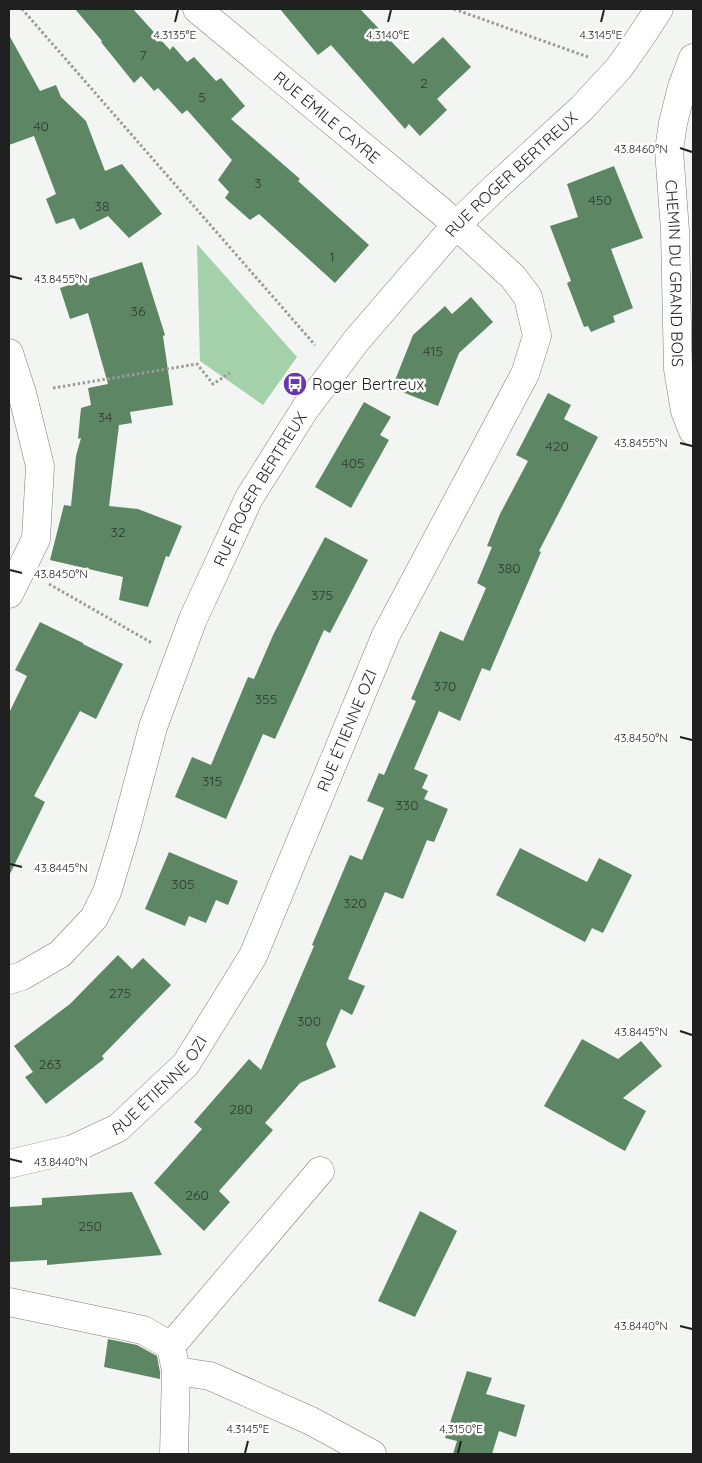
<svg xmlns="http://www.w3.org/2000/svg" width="702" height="1463" viewBox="0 0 702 1463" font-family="Quicksand,sans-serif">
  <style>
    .water { fill: #a4d0aa }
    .building { fill: #5d8664 }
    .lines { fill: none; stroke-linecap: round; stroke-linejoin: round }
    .minor-casing { stroke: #7c7f7d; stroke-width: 29 }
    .path { stroke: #9a9c9a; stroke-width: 3; stroke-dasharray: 2.5 2.5; stroke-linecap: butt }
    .minor { stroke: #fff; stroke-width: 28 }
    .ticks { fill: none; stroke: #1f201f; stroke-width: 2 }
    .labels { text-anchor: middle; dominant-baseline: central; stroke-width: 5; stroke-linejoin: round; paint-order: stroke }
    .number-label { font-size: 14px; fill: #2e3a30 }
    .street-label { font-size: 16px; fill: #1f201f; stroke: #fff }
    .poi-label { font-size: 16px; fill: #1f201f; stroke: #fff; text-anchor: start }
    .ticks-label { font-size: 12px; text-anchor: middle; fill: #1f201f; stroke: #fff; stroke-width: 5; stroke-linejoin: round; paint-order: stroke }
  </style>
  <rect width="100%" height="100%" fill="#f2f5f2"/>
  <path class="water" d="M197 244 297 357 263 405 200 361Z"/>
  <path class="building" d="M75 9H133L170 50 173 46 187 62 194 57 216 81 221 78 245 106 231 119 300 179 298 181 369 245 335 283 259 214 250 220 225 198 229 192 218 180 232 160 187 110 182 114 158 88 154 91 141 76 134 83 101 42 102 41Z
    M280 9H360L413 64 443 37 471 67 437 99 447 110 420 136 409 124 405 129 331 45 318 55Z
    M9 35 40 91 56 85 61 97 86 121 105 171 122 164 162 214 129 238 108 216 80 230 74 218 56 224 46 199 56 194 34 136 9 145Z
    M614 166 643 238 611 249 633 308 613 316 615 322 591 332 588 326 584 327 567 283 571 281 550 226 578 217 567 184Z
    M142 262 165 335 163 336 173 405 130 412 132 423 119 425 109 506 138 509 182 526 169 557 166 556 148 607 119 600 123 577 50 560 64 505 71 506 76 456 81 438 78 439 81 408 91 405 88 388 108 384 88 313 70 319 60 288Z
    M471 297 493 322 459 353 438 406 392 388 413 335 445 306 452 314Z
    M548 393 571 405 564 419 598 437 539 551 541 552 490 671 482 668 460 721 439 711 414 769 428 775 422 788 428 791 424 799 448 809 434 842 427 840 403 899 385 892 348 979 365 986 352 1015 341 1009 326 1044 336 1067 300 1083 265 1123 273 1130 219 1191 230 1202 204 1231 154 1183 202 1129 194 1122 249 1059 261 1070 314 946 312 945 350 855 362 860 384 808 367 801 379 773 384 775 416 701 411 699 440 631 463 641 486 588 477 583 492 547 487 546 500 514 528 461 516 455Z
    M364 402 391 417 380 435 389 440 351 508 315 487Z
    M325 537 368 560 330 633 324 630 275 739 263 734 226 819 175 797 192 757 211 765 248 677 254 679 274 633Z
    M40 622 83 643V644L123 664 96 719 80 711 34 796 45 802 9 876V713L27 676 15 670Z
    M520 848 587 882 599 858 632 875 603 933 592 928 585 942 496 895Z
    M169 852 238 881 228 905 216 900 206 923 189 916 185 926 145 909Z
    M118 955 132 969 143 958 171 985 102 1056 104 1059 46 1104 25 1077 33 1072 14 1046 70 1004Z
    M582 1039 618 1059 641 1041 662 1066 623 1098 646 1111 625 1151 544 1106Z
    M132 1192 162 1255 47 1265V1260L9 1262V1207L42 1205V1198Z
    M420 1211 457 1231 415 1317 378 1301Z
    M108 1339 137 1345 157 1356 160 1372V1379L104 1367Z
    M467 1371 492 1378 486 1394 525 1405 516 1437 499 1431 492 1454H453L457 1441 445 1438Z"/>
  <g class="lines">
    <g class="minor-casing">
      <g id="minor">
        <path id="s1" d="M693 58 682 87 673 123 669 150 675 231 678 369 685 411 693 431"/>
        <path d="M9 353 22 393 40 466 36 539 9 594"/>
        <path id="s2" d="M9 980 22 976 60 954 94 918 107 892 124 836 153 727 193 619 249 498 305 409 356 341 456 225 498 185 581 109 619 68 638 41 659 9"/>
        <path id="s3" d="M9 1164 73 1149 118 1128 186 1064 253 956 386 635 525 374 537 336 528 297 513 277 442 212 197 9"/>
        <path d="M9 1302 143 1330 171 1346 176 1371 174 1454"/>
        <path d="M171 1346 320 1171"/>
        <path d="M176 1371 210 1376 311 1421 372 1454"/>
      </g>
    </g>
    <path class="path" d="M22 9 315 345
      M454 9 588 57
      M53 388 197 364 213 384 230 373
      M49 584 152 643"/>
    <use href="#minor" class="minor"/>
  </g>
  <path class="ticks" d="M175 22 178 10M388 22 391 10M601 22 604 10M680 148 692 152M10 276 22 279M680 443 692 446M10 570 22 573M680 737 692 740M10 864 22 867M680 1031 692 1035M10 1159 22 1162M680 1326 692 1329M245 1453 248 1441M458 1453 461 1441"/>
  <defs>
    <g id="bus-disc" transform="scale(1.25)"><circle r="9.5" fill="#6a37ae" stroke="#fff"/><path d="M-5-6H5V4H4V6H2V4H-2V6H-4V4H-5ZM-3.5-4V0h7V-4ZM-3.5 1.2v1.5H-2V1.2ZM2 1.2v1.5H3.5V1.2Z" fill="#fff"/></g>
  </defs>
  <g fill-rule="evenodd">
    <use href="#bus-disc" x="295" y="384"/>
  </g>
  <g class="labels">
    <g class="number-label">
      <text x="143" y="55">7</text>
      <text x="424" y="83">2</text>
      <text x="202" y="97">5</text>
      <text x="41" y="126">40</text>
      <text x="258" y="183">3</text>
      <text x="600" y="200">450</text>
      <text x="102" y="206">38</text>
      <text x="332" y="257">1</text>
      <text x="138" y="311">36</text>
      <text x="433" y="351">415</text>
      <text x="105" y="417">34</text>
      <text x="557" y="446">420</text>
      <text x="353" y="463">405</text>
      <text x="118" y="532">32</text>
      <text x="509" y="568">380</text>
      <text x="322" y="595">375</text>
      <text x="445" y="686">370</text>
      <text x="266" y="699">355</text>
      <text x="212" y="781">315</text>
      <text x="407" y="805">330</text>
      <text x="183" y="884">305</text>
      <text x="355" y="903">320</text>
      <text x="120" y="993">275</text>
      <text x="309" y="1021">300</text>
      <text x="50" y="1064">263</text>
      <text x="241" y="1109">280</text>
      <text x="197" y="1195">260</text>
      <text x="90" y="1226">250</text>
    </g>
    <g class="street-label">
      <text transform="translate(327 117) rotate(40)">RUE ÉMILE CAYRE</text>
      <text stroke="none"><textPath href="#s2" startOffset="974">RUE ROGER BERTREUX</textPath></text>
      <text stroke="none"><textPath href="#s1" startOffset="219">CHEMIN DU GRAND BOIS</textPath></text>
      <text stroke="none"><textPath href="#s2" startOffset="569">RUE ROGER BERTREUX</textPath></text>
      <text stroke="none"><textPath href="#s3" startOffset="580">RUE ÉTIENNE OZI</textPath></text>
      <text stroke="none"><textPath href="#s3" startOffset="175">RUE ÉTIENNE OZI</textPath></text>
    </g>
    <g class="poi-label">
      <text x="312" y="384">Roger Bertreux</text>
    </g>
  </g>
  <g class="ticks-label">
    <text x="175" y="39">4.3135°E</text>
    <text x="388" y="39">4.3140°E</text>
    <text x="601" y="39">4.3145°E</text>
    <text x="641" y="153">43.8460°N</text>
    <text x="61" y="283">43.8455°N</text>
    <text x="641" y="447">43.8455°N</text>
    <text x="61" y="578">43.8450°N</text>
    <text x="641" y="742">43.8450°N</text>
    <text x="61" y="872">43.8445°N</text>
    <text x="641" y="1036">43.8445°N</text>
    <text x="61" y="1166">43.8440°N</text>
    <text x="641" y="1330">43.8440°N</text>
    <text x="248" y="1433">4.3145°E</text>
    <text x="461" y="1433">4.3150°E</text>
  </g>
  <rect width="702" height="1463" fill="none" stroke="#1f201f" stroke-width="20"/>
</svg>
